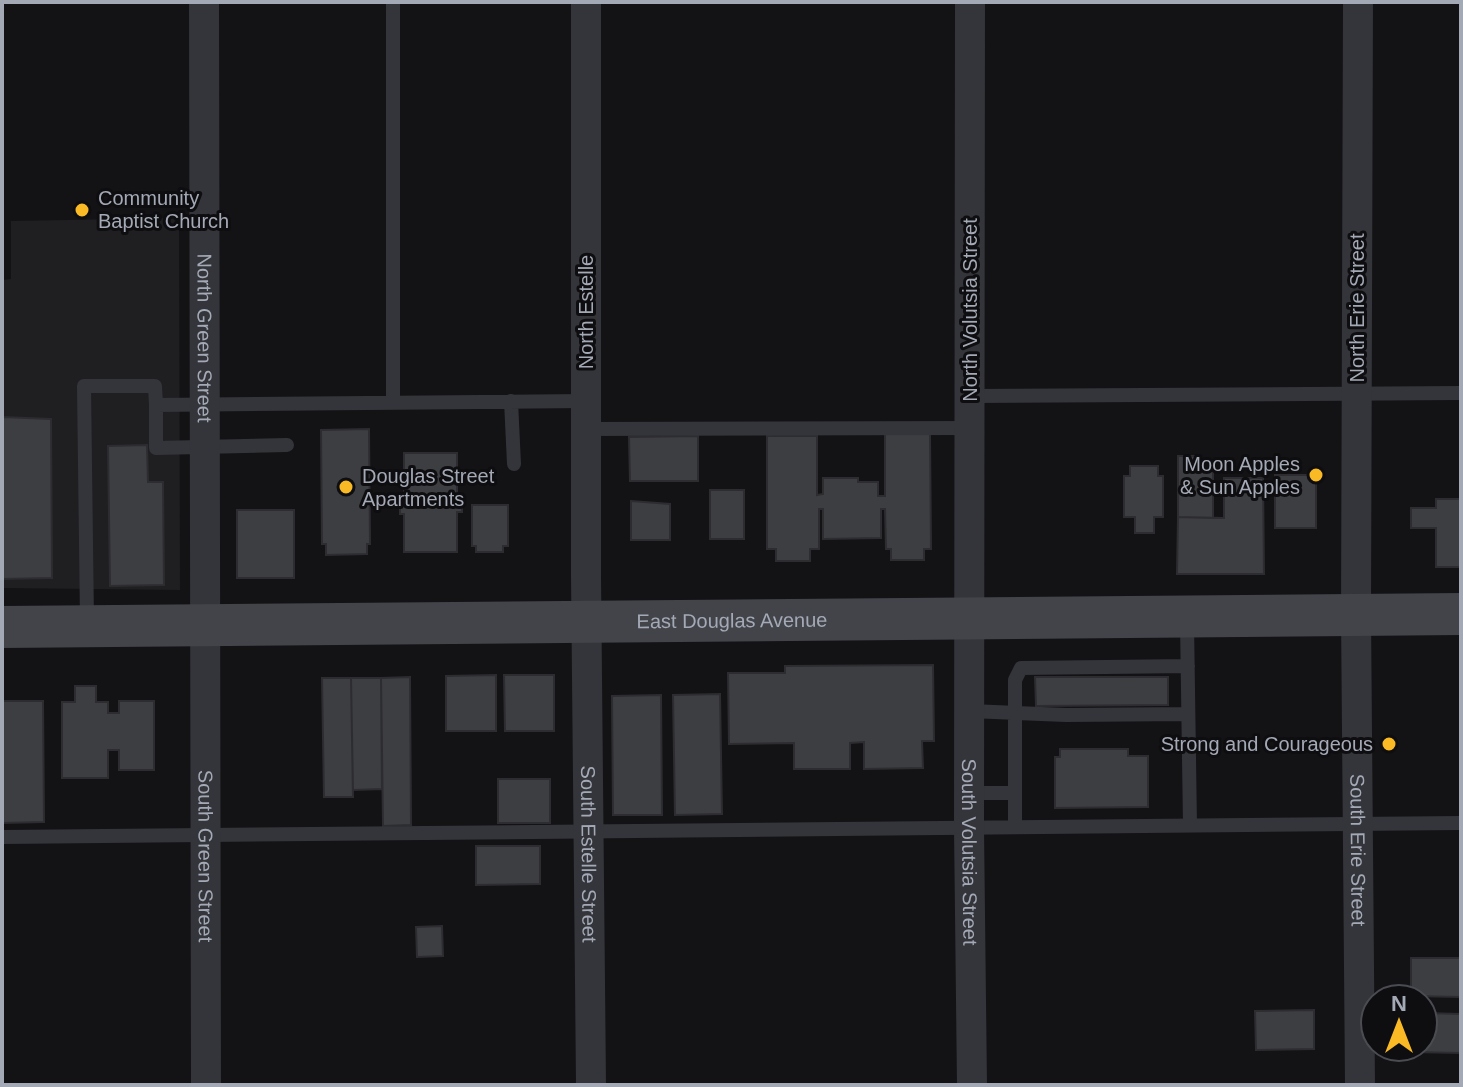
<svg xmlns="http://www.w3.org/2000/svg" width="1463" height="1087" viewBox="0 0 1463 1087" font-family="Helvetica,sans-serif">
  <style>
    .built { fill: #1f1f22 }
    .building { fill: #3d3e42; stroke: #2d2d31; stroke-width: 2 }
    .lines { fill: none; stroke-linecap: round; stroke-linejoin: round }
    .service { stroke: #34353a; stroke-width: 14 }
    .minor { stroke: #34353a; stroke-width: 30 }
    .secondary { stroke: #42444a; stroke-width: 42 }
    .poi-dot { fill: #faba26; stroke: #0e0e10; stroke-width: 3 }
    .labels { text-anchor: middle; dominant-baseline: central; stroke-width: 6; stroke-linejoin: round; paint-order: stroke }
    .poi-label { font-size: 20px; fill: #a4a9b6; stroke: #0e0e10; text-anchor: start }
    .street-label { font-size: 20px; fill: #a4a9b6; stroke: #0e0e10 }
  </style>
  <rect width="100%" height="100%" fill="#131315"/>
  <path class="built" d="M179 218 180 590 2 588V280L11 279V221Z"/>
  <path class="building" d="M2 417 51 419 52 578 2 579Z
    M369 429 370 544H367V554L326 555V544H322L321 430Z
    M885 434H930L931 549H924V560H891V549H886L885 509H881V538L823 539V509H819V549H810V561H776V549H767V436H817V495L823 494V478H858V482H878V496H885Z
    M698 436V481H630L629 437Z
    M147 445 148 482H163L164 585 110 586 108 446Z
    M404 453H457V496H462V512H457V552H404V514H400V497H404Z
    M1178 456H1198L1197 462 1213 465V518L1178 517Z
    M1130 466H1158V476H1163V517H1154V533H1135V517H1124V476H1130Z
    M1275 475H1316V528H1275Z
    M1224 478H1263L1264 574H1177L1178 517 1224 518Z
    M710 490H744V539H710Z
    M1436 499H1461V567H1436V528H1411V508H1436Z
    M631 501 670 504V540H631Z
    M472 505H508V546H503V552H476V546H472Z
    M237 510H294V578H237Z
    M933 665 934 741H922L923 768 864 769V742L850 743V769H794V743L729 744 728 673H785V666Z
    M496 675V731H446V676Z
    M504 675H554V731H505Z
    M410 677 411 825 383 826 381 678Z
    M1035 677H1168V705L1036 706Z
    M322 678H351L353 797H324Z
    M351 678H381L382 789 353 790Z
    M75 686H96V702H108V713H119V701H154V770H119V750H108V778H62V702H75Z
    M720 694 722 814 675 815 673 695Z
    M661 695 662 815H613L612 696Z
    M2 701H43L44 822 2 823Z
    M1060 749H1128V756H1148V807L1055 808V757H1060Z
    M498 779H550V823H498Z
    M476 846H540V884L476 885Z
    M442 926 443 956 417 957 416 927Z
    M1411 958H1461V997L1411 996Z
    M1314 1010V1049L1256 1050 1255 1011Z
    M1423 1013 1461 1014V1053L1411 1052V1047H1423Z"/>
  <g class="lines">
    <path class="service" d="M393 2V402
      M970 396 1461 393
      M511 401 514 464
      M156 405V448L287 445
      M586 429 970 428
      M87 621 84 386H155L156 405 586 401
      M1187 621 1190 826
      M970 711 1066 715 1188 714
      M969 793H1015V680L1021 668 1188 666
      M1015 793V827
      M2 837 1461 823"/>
    <g class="minor">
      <path id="s1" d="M204 2 206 1085"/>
      <path id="s2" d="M586 2V576L591 1085"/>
      <path id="s3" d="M970 2 969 828 972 1085"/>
      <path id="s4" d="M1358 2 1356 614 1360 1085"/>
    </g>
    <path class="secondary" id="s5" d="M2 627 1461 614"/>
  </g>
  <g class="poi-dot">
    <circle cx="82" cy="210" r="8"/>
    <circle cx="1316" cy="475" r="8"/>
    <circle cx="346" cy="487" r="8"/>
    <circle cx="1389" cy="744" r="8"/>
  </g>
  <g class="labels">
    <g class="poi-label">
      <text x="98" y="198">Community<tspan x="98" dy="23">Baptist Church</tspan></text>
      <text x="1300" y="464" text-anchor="end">Moon Apples<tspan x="1300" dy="23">&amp; Sun Apples</tspan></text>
      <text x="362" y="476">Douglas Street<tspan x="362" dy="23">Apartments</tspan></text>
      <text x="1373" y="744" text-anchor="end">Strong and Courageous</text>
    </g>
    <g class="street-label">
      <text transform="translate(1357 308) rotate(-90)">North Erie Street</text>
      <text transform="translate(970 310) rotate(-90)">North Volutsia Street</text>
      <text transform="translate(586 312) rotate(-90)">North Estelle</text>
      <text stroke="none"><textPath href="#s1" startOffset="336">North Green Street</textPath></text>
      <text stroke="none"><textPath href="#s5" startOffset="730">East Douglas Avenue</textPath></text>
      <text stroke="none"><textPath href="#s4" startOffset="848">South Erie Street</textPath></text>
      <text stroke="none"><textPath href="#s3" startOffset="850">South Volutsia Street</textPath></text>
      <text stroke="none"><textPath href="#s2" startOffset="852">South Estelle Street</textPath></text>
      <text stroke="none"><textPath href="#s1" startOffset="854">South Green Street</textPath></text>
    </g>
  </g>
  <rect width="1463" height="1087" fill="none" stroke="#a4a9b6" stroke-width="8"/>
  <g transform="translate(1399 1023)"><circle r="38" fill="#0e0e10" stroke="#4a4c52" stroke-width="2"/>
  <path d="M0-6L14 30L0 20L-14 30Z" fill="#faba26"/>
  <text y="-12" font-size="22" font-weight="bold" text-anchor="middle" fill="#a4a9b6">N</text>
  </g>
</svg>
